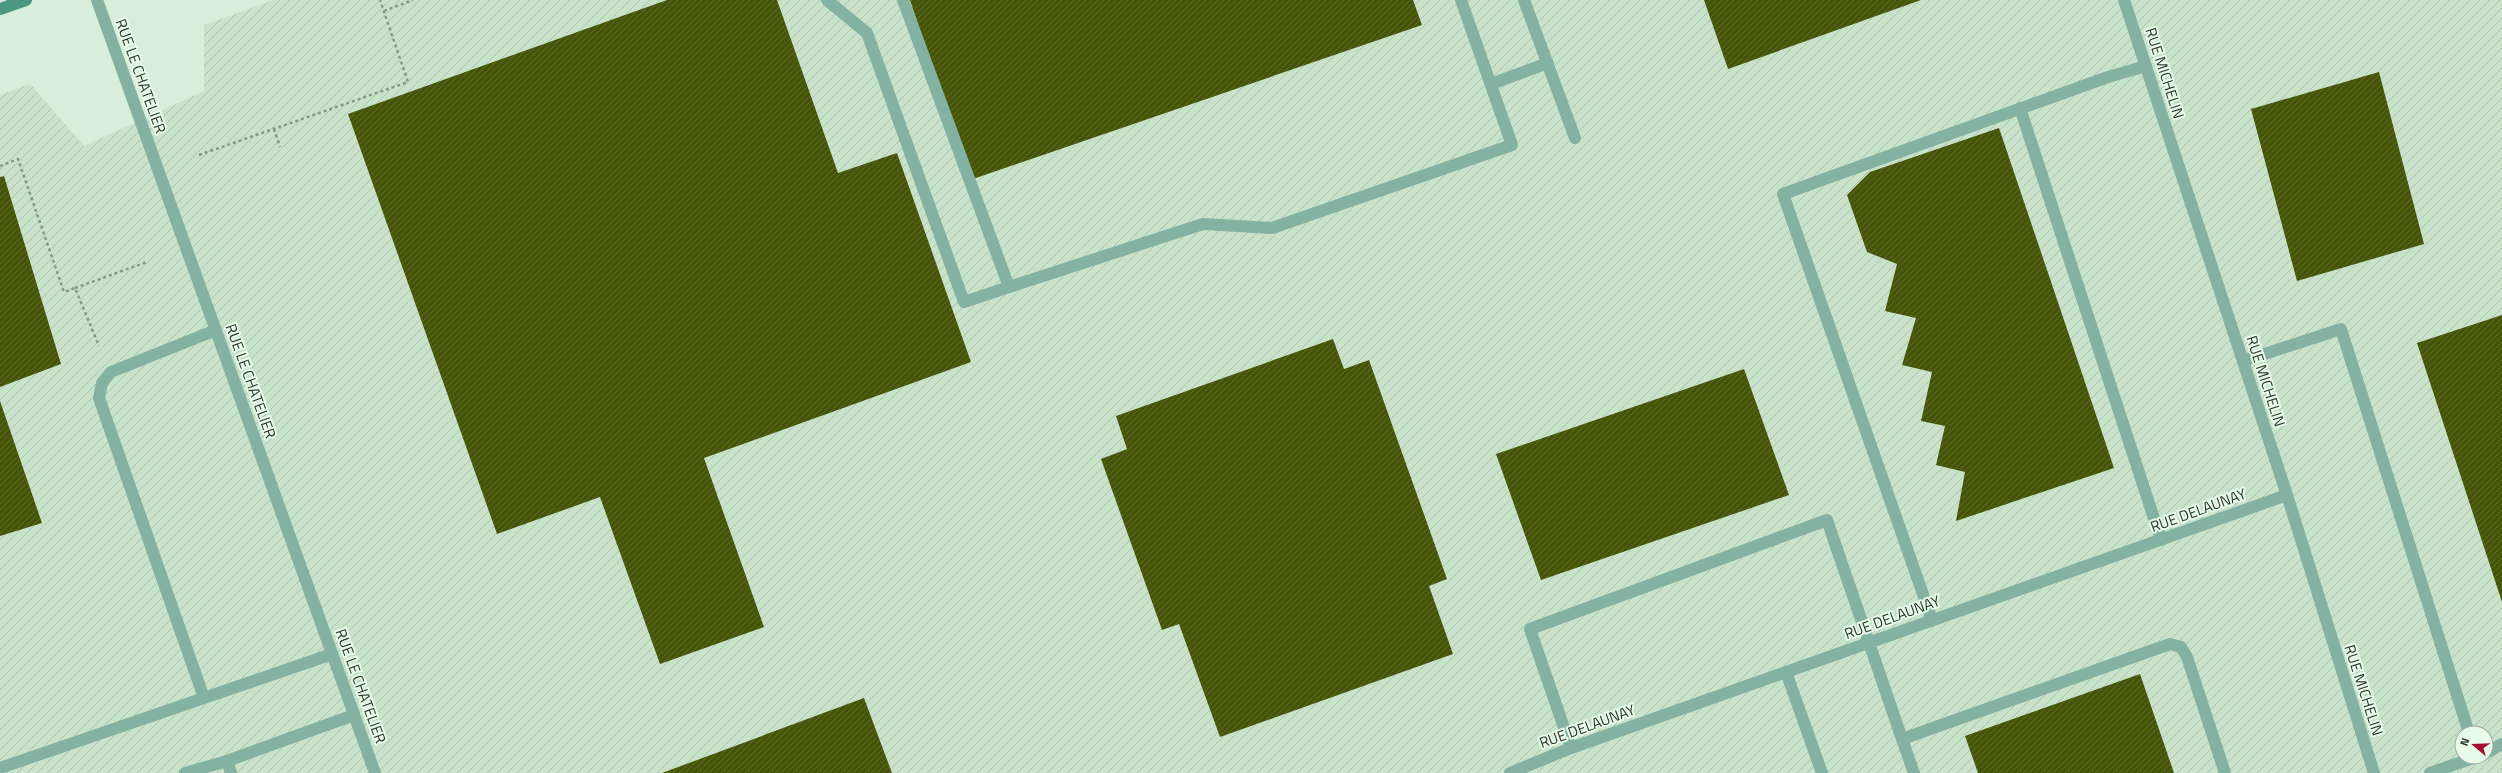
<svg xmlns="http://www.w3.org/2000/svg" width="2502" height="773" viewBox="0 0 2502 773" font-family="'Titillium Web',sans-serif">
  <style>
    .industrial { fill: url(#industrial-furrows); fill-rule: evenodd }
    .building { fill: url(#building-hatch) }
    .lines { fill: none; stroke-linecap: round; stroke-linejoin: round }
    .path { stroke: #889689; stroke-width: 2.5; stroke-dasharray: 3 3; stroke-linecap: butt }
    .lane { stroke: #83b2a3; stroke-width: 12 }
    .street { stroke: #83b2a3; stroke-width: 12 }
    .secondary { stroke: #4c9782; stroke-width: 12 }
    .labels { text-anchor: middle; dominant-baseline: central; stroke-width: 4; stroke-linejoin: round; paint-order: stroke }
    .street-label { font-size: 15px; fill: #2d352e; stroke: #e7fbe8 }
  </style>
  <defs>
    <pattern id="industrial-furrows" width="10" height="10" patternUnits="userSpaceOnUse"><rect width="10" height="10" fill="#c9e3cb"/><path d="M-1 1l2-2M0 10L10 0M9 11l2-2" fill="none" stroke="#adc3af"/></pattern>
    <pattern id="building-hatch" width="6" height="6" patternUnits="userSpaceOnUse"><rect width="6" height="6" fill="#455407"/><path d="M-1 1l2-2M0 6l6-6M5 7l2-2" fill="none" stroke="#5e6a2c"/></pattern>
  </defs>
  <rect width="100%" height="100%" fill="#d9eddb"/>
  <path class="industrial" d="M274 0H2502V773H0V95L30 84 84 146 204 91V25ZM2462 733H2486V757H2462Z"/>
  <path class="building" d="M667 0H777L838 173 897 153 971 362 704 458 764 627 660 664 600 497 497 534 348 114Z
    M910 0H1413L1422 25 970 180Z
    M1704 0H1921L1728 69Z
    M2379 72 2424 244 2297 281 2251 109Z
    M1999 128 2114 468 1956 521 1965 472 1936 465 1945 426 1921 421 1932 372 1902 365 1916 318 1885 311 1897 264 1867 252 1847 195 1870 172Z
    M4 176 61 364 0 387V177Z
    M2502 315V602L2417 343Z
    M1333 339 1344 369 1369 360 1447 579 1429 586 1453 654 1220 737 1179 624 1162 630 1101 459 1127 449 1116 416Z
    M1744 369 1789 495 1541 580 1496 454Z
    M0 401 42 523 0 536Z
    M2140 674 2174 773H1978L1965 736Z
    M864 698 892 773H662Z"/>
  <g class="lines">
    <path class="path" d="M384 11 413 0
      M274 129 280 147
      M199 155 408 82 380 0
      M0 166 18 159 64 292 75 288 99 346
      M75 288 147 262"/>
    <path class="lane" d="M827 0 867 33 964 302 1009 287
      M903 0 1009 287 1203 224 1272 228 1512 145 1461 0
      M1524 0 1575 138
      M1491 84 1548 63
      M2020 108 2161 540
      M2243 361 2341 329 2469 733
      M1932 620 1783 194 2108 77 2146 66
      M1786 672 1822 773
      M204 698 99 398 102 383 111 372 216 330
      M1902 739 1914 773
      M1571 748 1530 629 1827 520 1902 739 2170 644 2181 647 2187 657 2225 773
      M2486 753 2502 744
      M0 768 332 654
      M185 773 227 761
      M231 773 227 761 354 715
      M2430 773 2476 757"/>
    <path class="street" d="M97 0 375 773
      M2124 0 2287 495 2374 773
      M1510 773 1571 748 2287 495"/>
    <path class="secondary" d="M0 9 26 0"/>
  </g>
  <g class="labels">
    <g class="street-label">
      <text transform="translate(2165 73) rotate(72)">RUE MICHELIN</text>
      <text transform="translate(141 76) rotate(70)">RUE LE CHATELIER</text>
      <text transform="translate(251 381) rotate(70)">RUE LE CHATELIER</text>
      <text transform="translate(2266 381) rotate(72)">RUE MICHELIN</text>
      <text transform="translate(2198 510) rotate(-20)">RUE DELAUNAY</text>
      <text transform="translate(1892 617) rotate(-20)">RUE DELAUNAY</text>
      <text transform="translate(361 686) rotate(70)">RUE LE CHATELIER</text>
      <text transform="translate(2364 690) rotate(72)">RUE MICHELIN</text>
      <text transform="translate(1587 726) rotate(-20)">RUE DELAUNAY</text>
    </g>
  </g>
  <g transform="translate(2474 745) rotate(289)"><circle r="19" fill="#e7fbe8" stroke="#9dac9e"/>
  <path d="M0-3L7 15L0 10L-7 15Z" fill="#a70d32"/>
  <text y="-6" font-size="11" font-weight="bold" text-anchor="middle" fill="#2d352e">N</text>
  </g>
</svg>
